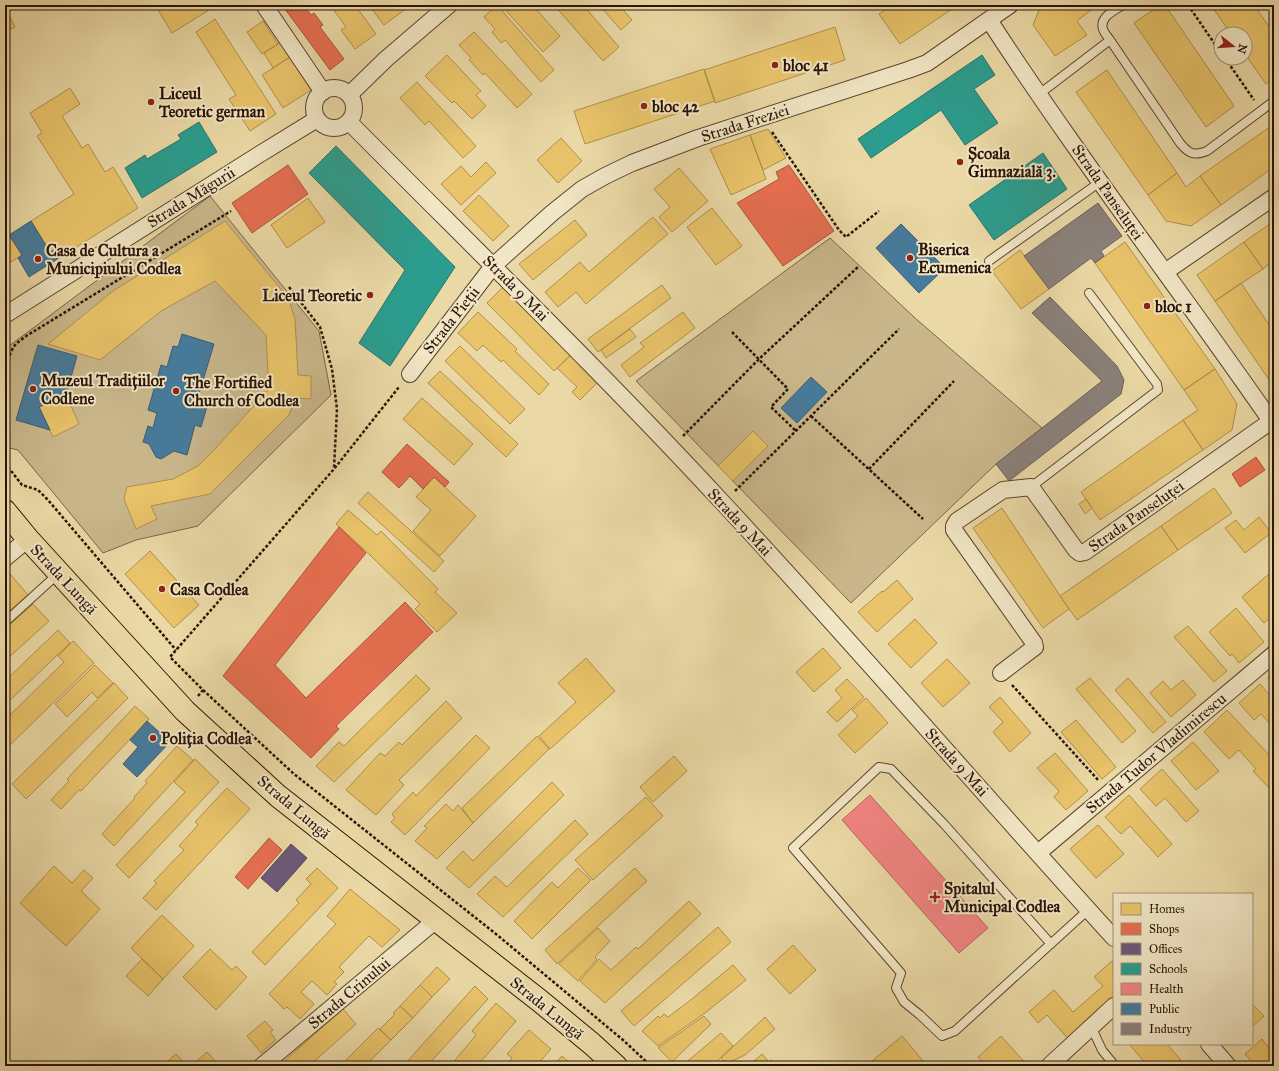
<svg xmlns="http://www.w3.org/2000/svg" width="1279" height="1071" viewBox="0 0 1279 1071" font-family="'IM FELL Great Primer',serif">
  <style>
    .green { fill: #c9b78b; stroke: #7a6549 }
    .homes { fill: #e9c46a; stroke: #b08f4c }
    .shops { fill: #e76f51; stroke: #ae533b }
    .offices { fill: #6d597a; stroke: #594458 }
    .schools { fill: #2a9d8f; stroke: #2a7466 }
    .health { fill: #f28482; stroke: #b6625d }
    .public { fill: #457b9d; stroke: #3d5c70 }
    .industry { fill: #8a817c; stroke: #6d6059 }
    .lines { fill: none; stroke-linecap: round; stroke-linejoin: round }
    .service-casing { stroke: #5a442f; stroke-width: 10 }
    .minor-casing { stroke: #5a442f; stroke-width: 18 }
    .trunk-casing { stroke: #2a1307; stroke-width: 24 }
    .path { stroke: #2a1307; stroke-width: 2.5; stroke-dasharray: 3 2; stroke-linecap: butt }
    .service { stroke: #f1e6c5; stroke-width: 8 }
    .minor { stroke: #f1e6c5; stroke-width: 16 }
    .trunk { stroke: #ead9a6; stroke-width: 22 }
    .poi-dot { fill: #8f2418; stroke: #f1e6c5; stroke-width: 1.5 }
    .labels { text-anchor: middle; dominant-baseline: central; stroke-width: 4; stroke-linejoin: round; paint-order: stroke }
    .poi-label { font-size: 16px; font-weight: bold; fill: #2a1307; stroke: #f1e6c5; text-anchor: start }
    .street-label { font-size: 16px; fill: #2a1307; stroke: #f1e6c5 }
  </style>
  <rect width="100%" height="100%" fill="#ead9a6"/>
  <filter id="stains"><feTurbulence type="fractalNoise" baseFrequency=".005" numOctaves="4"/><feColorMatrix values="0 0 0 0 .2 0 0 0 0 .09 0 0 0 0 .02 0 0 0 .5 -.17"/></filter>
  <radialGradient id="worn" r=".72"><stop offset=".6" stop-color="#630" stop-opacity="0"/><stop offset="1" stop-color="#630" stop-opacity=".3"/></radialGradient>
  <path class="green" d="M210 196 319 331 331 395 198 526 136 540 103 553 18 450 5 447V349Z
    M830 238 915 318 1042 428 996 464 851 603 636 381Z"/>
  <path class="homes" d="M155 5H217L172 33Z
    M330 5H355L376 34 355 49 341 30 346 27Z
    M369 5H411L384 25Z
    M497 5 554 70 541 82 505 40 501 43 492 32 495 29 484 17Z
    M501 5H539L535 8 560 36 543 52Z
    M554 5H583L619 47 603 61Z
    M599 5H619L632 20 621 30Z
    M892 5H958L900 44 879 14Z
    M1041 5H1088L1091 10 1077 21 1087 35 1055 56 1033 25Z
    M1088 5H1099L1091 10Z
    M1160 5H1165L1234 106 1206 127 1134 23Z
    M1211 5H1254L1274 34V78L1266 84 1245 54V34H1231Z
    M5 7 15 27 5 32Z
    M215 19 276 114 250 131 229 99 236 95 196 32Z
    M263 21 278 44 262 54 247 32Z
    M835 27 845 60 715 103 704 70Z
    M474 32 532 94 517 108 485 73 483 75 469 60 471 58 459 45Z
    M281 42 290 57 273 68 264 53Z
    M447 55 481 91 476 95 486 106 472 119 454 101 452 103 425 76Z
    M290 57 311 90 283 108 262 75Z
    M704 69 715 101 585 144 574 111Z
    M1107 70 1177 173 1148 195 1076 92Z
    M417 82 476 146 463 158 429 121 425 125 400 98Z
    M70 88 80 104 62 116 82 148 88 144 105 172 113 167 138 208 59 258 54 250 50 252 31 221 74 194 37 136 42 133 30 113Z
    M1274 124V167L1221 205 1200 176Z
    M768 129 786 158 763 170 750 135Z
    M750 135 766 179 731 195 710 149Z
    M561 138 582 161 558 183 537 160Z
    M486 162 496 173 461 205 441 184 461 166 471 177Z
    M679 168 708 201 672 232 659 217 670 207 654 189Z
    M1177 173 1186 187 1200 176 1221 205 1191 226 1166 221 1148 195Z
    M479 195 509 226 493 241 463 211Z
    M308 198 325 222 287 248 271 225Z
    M712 208 742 246 716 265 687 227Z
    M653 217 668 234 586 304 576 292 558 307 545 292 580 262 589 272Z
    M575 220 587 235 533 280 519 264Z
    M225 221 288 298 295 319 298 375 311 376V399L296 398 289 415 210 494 151 506 157 519 136 529 124 499 127 487 173 479 198 466 215 449 269 389 266 335 215 281 161 311 100 360 48 344 113 291Z
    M1274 221V260L1263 269 1244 242Z
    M5 228 22 255 5 266Z
    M1125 242 1215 369 1184 390 1095 263Z
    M1244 242 1263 269 1215 301 1197 275Z
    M1020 250 1049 289 1021 309 992 271Z
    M1241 283 1274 332V387L1215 301Z
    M506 284 574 352 554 371 487 303Z
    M662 285 671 298 598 352 588 339Z
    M478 312 517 349 515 351 549 384 539 395 503 360 501 362 483 345 477 351 458 333Z
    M683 312 695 328 630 377 621 365 644 347 640 343Z
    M630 329 636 337 606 358 601 350Z
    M460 346 525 409 510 424 445 361Z
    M574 352 601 379 580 400 572 392 577 387 557 368Z
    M1215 369 1237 404 1232 430 1203 450 1183 420 1198 410 1184 390Z
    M440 371 518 444 506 457 428 383Z
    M66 395 79 424 53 437 39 407Z
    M422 398 473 444 454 465 403 419Z
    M1183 420 1203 450 1100 520 1081 492Z
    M753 431 768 446 733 481 718 466Z
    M434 477 476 516 440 556 413 531 431 510 416 497Z
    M1214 488 1232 513 1178 550 1161 526Z
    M368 492 444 561 434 572 358 503Z
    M1086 499 1092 508 1085 514 1079 504Z
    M1002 508 1069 609 1043 628 973 528Z
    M348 510 377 535 381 531 438 589 435 592 457 613 437 632 415 609 420 604 370 555 336 524Z
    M1259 517 1271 533 1245 553 1225 528 1236 520 1244 530Z
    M1161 526 1178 550 1077 620 1060 596Z
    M150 551 199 605 174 628 125 574Z
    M5 568 28 595 5 615Z
    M1269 574 1274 579V615L1264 623 1242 597Z
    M897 580 913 599 877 632 858 612 882 591 883 592Z
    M33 604 49 621 5 661V629Z
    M1236 608 1264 642 1239 663 1232 654 1230 656 1209 632Z
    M915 619 937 643 911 668 888 644Z
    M1188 626 1227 671 1214 682 1174 637Z
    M58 630 70 643 5 705V681Z
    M73 641 94 663 5 750V720L64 662 58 656Z
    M823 648 841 668 814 692 796 672Z
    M586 658 615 691 550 749 539 736 576 702 558 683Z
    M947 659 970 683 943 707 921 683Z
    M95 665 113 683 97 698 92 692 67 717 55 704Z
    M1274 673V685L1268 678Z
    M416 675 430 689 334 782 316 766 339 742 344 746Z
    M1090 678 1136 731 1122 743 1076 689Z
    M1128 678 1166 722 1153 733 1115 690Z
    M847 679 864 697 837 722 827 712 842 698 835 690Z
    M1183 680 1196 695 1171 717 1150 693 1163 681 1171 690Z
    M114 683 128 698 26 799 12 784Z
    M1260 684 1274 700V728L1261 714 1254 720 1239 703Z
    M1000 697 1031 733 1010 752 993 732 1003 722 989 707Z
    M866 698 888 723 855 753 838 735 858 716 852 710Z
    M446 701 462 718 399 780 404 785 376 815 346 790 380 753 385 756 399 742 402 745Z
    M135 706 149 719 81 791 79 790 61 809 51 800 69 781 67 779Z
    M1227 710 1272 758 1269 761 1274 767V786L1270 789 1253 771 1256 769 1239 750 1229 759 1204 732Z
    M1076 720 1116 767 1102 779 1061 732Z
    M476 735 490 748 405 835 391 822 395 818 392 814 413 792 416 796Z
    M537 736 549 749 473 823 462 808Z
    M1193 742 1219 771 1196 790 1171 761Z
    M177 746 193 760 114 846 102 834 135 798 134 797 147 783 145 781Z
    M1055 753 1088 791 1066 810 1054 797 1059 791 1037 768Z
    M674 756 687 771 653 802 640 787Z
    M195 759 219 782 129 878 116 865 185 792 174 782Z
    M1162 769 1199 811 1186 822 1165 798 1156 806 1140 789Z
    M552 782 564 795 469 888 446 868 463 851 473 861Z
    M227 788 250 809 156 910 143 898 157 883 154 881 184 850 179 846 198 825 195 822Z
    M1129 795 1172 844 1158 857 1130 826 1121 834 1105 817Z
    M646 797 663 816 593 880 575 860Z
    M446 804 453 811 458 805 473 823 437 859 415 841 427 828 424 826Z
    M575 820 588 834 503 917 477 894 495 876 507 887Z
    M1098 825 1124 854 1096 878 1070 849Z
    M54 866 72 883 84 870 93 878 81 891 100 909 66 946 20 903Z
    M317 868 338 888 265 965 252 952 299 903 296 900 311 884 306 879Z
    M578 868 591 880 532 939 514 921 552 882 558 888Z
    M635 868 647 881 557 964 545 950Z
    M350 889 400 930 382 947 369 936 339 967 344 972 334 982 337 984 327 995 312 981 301 992 314 1004 300 1019 287 1007 284 1009 269 994 336 924 327 916Z
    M689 901 701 914 605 1003 580 981 599 959 611 970 636 947 638 949Z
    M162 915 194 946 163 979 131 948Z
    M718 927 731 942 634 1026 621 1011Z
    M598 928 610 941 595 957 597 959 578 981 559 964Z
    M793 945 816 970 790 994 767 969Z
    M210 949 232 970 236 966 247 977 216 1010 183 977Z
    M142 959 163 979 148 996 126 976Z
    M1113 960 1114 1001 1070 1041 1047 1015 1038 1023 1029 1012 1054 990 1073 1012 1103 986 1094 977Z
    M733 965 746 980 705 1013 658 1046 642 1031 658 1016 660 1018 664 1014 668 1017 692 999Z
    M437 967 450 979 432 997 420 985Z
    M420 985 432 997 413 1018 400 1006Z
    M475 986 488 999 427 1066H395L399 1061 404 1065Z
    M496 1003 516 1021 477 1066 475 1065 474 1066H450L476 1035 472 1031Z
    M1253 1005 1264 1016 1252 1027V1006Z
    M400 1006 413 1018 391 1040 380 1029 395 1014 393 1013Z
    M343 1009 356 1024 309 1066H282L281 1064Z
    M704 1016 711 1024 672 1062 658 1048Z
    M765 1017 775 1029 745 1055 726 1064 721 1058Z
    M265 1021 273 1030 270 1032 276 1040 261 1053 247 1036Z
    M378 1028 391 1040 365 1066H350L345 1061Z
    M529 1030 551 1049 536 1066H506L512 1058 507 1054Z
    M721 1033 733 1046 712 1066H682Z
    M902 1036 924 1062 919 1066H866Z
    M1001 1036 1028 1066H986L978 1057Z
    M1262 1039 1270 1049 1274 1045V1066H1255L1245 1054Z
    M1129 1044H1167L1186 1066H1148Z
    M207 1052 220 1066H194L192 1065Z
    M176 1054 185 1064 182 1066H162Z
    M762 1054 769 1062 771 1060 776 1066H755L752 1063Z
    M562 1056 573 1066H553Z
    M345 1061 350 1066H339Z"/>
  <path class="shops" d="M282 5H304L311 15 314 13 323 25 320 27 344 59 330 70Z
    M288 165 308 194 252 233 232 203Z
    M789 165 834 231 783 266 737 203 779 179 776 172Z
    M407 444 449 482 445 487 434 477 423 489 410 476 399 488 382 472Z
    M1256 457 1265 470 1240 487 1232 474Z
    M339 527 366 553 275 665 306 698 405 602 433 632 336 726 339 729 311 758 223 676Z
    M269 838 282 850 248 889 235 877Z"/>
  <path class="offices" d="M291 844 307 858 277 892 261 878Z"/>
  <path class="schools" d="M982 55 995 75 974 89 998 123 965 145 941 110 871 158 858 139Z
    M199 122 217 152 142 198 125 168 145 155 147 159 181 139 178 135Z
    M336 146 455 267 390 366 359 343 405 270 309 173Z
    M1043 153 1067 189 994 240 969 205Z"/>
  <path class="health" d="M870 795 988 928 959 953 842 820Z"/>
  <path class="public" d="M31 221 50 252 54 250 59 258 29 277 18 258 22 255 9 235Z
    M901 224 945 268 919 293 876 248Z
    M182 334 214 344 197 400 208 403 201 427 195 425 187 455 174 451 161 459 156 457 149 444 143 442 148 426 153 428 157 413 148 410 161 365 167 367 173 346 178 347Z
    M38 345 77 356 66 395 39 407 50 430 16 420Z
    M811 377 827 392 797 423 781 408Z
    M147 721 170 742 137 777 123 764 138 747 130 740Z"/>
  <path class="industry" d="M1098 203 1122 236 1101 251 1104 256 1095 263 1091 258 1049 289 1024 256Z
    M1050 297 1117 366 1124 380 1121 394 1009 481 996 464 1102 381 1032 313Z"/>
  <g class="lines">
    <g class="service-casing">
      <path id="service" d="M1110 40C1108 37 1104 33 1103 29 1099 17 1115 10 1123 5
        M1038 95 1110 40 1180 143C1189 154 1194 156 1207 151L1274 101
        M989 261 1100 182
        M1031 487 1154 393 1158 390 1157 384 1089 293
        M5 622 59 573
        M1051 944 944 824 891 769 879 767 793 848 901 973 896 988 904 1002 920 1015 942 1036 955 1031 1088 910
        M1091 1026 1102 1050 1115 1066"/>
    </g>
    <g class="minor-casing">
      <path id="minor" d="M264 5 323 92
        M989 20C1078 157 1178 287 1271 421
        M314 108a20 20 0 1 1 40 0a20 20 0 1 1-40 0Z
        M349 95 386 59 449 5
        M349 122C474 248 602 372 723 503 856 646 983 794 1114 938
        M1165 272 1274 197
        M5 315 260 154 317 119
        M410 374 493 266 552 213 582 189 605 176 632 163 698 138 908 70 927 63 1010 5
        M5 558 28 539
        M1001 673 1035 647 1034 643 954 530V526L957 521 1003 490 1031 487 1076 550 1080 553 1085 552 1274 419
        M1038 853 1274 654
        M1209 1044 1228 1066
        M262 1066 436 920
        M1049 1066 1114 1006"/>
    </g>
    <g class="trunk-casing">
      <path id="trunk" d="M5 511 28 539 185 711 278 796 540 1001 592 1044 616 1066"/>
    </g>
    <path class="path" d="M1188 5 1221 53
      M1225 58 1254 100
      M772 132 839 230 846 237 879 211
      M289 287 320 327 332 369 337 409 334 468
      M732 332 788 389 771 407 796 431
      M5 375C7 365 9 353 15 345 21 339 29 334 36 330L231 211
      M811 416 923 519
      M683 436 759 359 859 266
      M5 463 22 485 38 490 48 500 176 650
      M869 469 954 381
      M735 491 899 329
      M1012 685 1099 781
      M203 690 294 774 496 934 623 1040 651 1066
      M198 696 203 690 170 657 334 469 399 387
      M923 1066 926 1064 927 1066"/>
    <use href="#service" class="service"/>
    <use href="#minor" class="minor"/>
    <use href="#trunk" class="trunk"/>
  </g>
  <g class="poi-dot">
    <circle cx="775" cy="65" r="4"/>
    <circle cx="151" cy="102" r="4"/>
    <circle cx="644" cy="106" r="4"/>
    <circle cx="960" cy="162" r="4"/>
    <circle cx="910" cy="258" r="4"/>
    <circle cx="38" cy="259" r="4"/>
    <circle cx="370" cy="295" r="4"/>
    <circle cx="1147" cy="306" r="4"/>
    <circle cx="33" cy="389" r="4"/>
    <circle cx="176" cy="391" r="4"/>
    <circle cx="162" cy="589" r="4"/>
    <circle cx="153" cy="738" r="4"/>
    <path d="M933 891h4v4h4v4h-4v4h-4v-4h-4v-4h4z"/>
  </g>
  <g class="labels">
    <g class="poi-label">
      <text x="783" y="65">bloc 41</text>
      <text x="159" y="93">Liceul<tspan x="159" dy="18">Teoretic german</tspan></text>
      <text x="652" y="106">bloc 42</text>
      <text x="968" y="153">Școala<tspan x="968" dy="18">Gimnazială 3.</tspan></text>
      <text x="918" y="249">Biserica<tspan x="918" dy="18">Ecumenica</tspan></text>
      <text x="46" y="250">Casa de Cultura a<tspan x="46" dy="18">Municipiului Codlea</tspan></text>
      <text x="362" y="295" text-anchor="end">Liceul Teoretic</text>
      <text x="1155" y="306">bloc 1</text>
      <text x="41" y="380">Muzeul Tradițiilor<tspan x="41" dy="18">Codlene</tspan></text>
      <text x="184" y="382">The Fortified<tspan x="184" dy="18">Church of Codlea</tspan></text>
      <text x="170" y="589">Casa Codlea</text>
      <text x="161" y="738">Poliția Codlea</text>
      <text x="944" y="888">Spitalul<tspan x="944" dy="18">Municipal Codlea</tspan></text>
    </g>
    <g class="street-label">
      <text transform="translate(745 123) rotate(-18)">Strada Freziei</text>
      <text transform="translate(1108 192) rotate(55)">Strada Panseluței</text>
      <text transform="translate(191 197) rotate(-32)">Strada Măgurii</text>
      <text transform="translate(516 288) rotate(45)">Strada 9 Mai</text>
      <text transform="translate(451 320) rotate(-52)">Strada Pieții</text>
      <text transform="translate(1136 516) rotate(-35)">Strada Panseluței</text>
      <text transform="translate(740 522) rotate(47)">Strada 9 Mai</text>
      <text transform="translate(64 579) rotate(47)">Strada Lungă</text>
      <text transform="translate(1156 753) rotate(-40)">Strada Tudor Vladimirescu</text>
      <text transform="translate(957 762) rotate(48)">Strada 9 Mai</text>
      <text transform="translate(294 807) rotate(40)">Strada Lungă</text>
      <text transform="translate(349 993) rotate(-40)">Strada Crinului</text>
      <text transform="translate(547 1008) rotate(39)">Strada Lungă</text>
    </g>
  </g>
  <rect width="1279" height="1071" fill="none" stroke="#ead9a6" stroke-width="20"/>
  <rect x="6" y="6" width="1267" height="1059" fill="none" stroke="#2a1307" stroke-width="2"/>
  <rect x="10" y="10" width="1259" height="1051" fill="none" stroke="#2a1307"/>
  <rect x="1113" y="893" width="140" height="152" fill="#f1e6c5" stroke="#a19279"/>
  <rect x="1121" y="903" width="20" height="12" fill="#e9c46a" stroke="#a19279"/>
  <text x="1149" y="913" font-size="12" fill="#2a1307">Homes</text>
  <rect x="1121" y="923" width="20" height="12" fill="#e76f51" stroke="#a19279"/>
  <text x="1149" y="933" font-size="12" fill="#2a1307">Shops</text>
  <rect x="1121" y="943" width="20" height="12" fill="#6d597a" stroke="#a19279"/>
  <text x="1149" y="953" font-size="12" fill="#2a1307">Offices</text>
  <rect x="1121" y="963" width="20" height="12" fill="#2a9d8f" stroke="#a19279"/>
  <text x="1149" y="973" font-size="12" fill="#2a1307">Schools</text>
  <rect x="1121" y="983" width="20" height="12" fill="#f28482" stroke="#a19279"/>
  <text x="1149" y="993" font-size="12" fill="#2a1307">Health</text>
  <rect x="1121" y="1003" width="20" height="12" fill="#457b9d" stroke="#a19279"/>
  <text x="1149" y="1013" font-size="12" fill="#2a1307">Public</text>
  <rect x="1121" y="1023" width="20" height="12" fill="#8a817c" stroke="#a19279"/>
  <text x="1149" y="1033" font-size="12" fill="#2a1307">Industry</text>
  <g transform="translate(1233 46) rotate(107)"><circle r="19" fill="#f1e6c5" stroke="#a19279"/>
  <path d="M0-3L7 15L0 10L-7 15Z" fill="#8f2418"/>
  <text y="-6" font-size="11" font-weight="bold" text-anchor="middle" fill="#2a1307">N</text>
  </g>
  <rect width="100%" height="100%" filter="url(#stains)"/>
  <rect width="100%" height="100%" fill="url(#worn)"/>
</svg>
